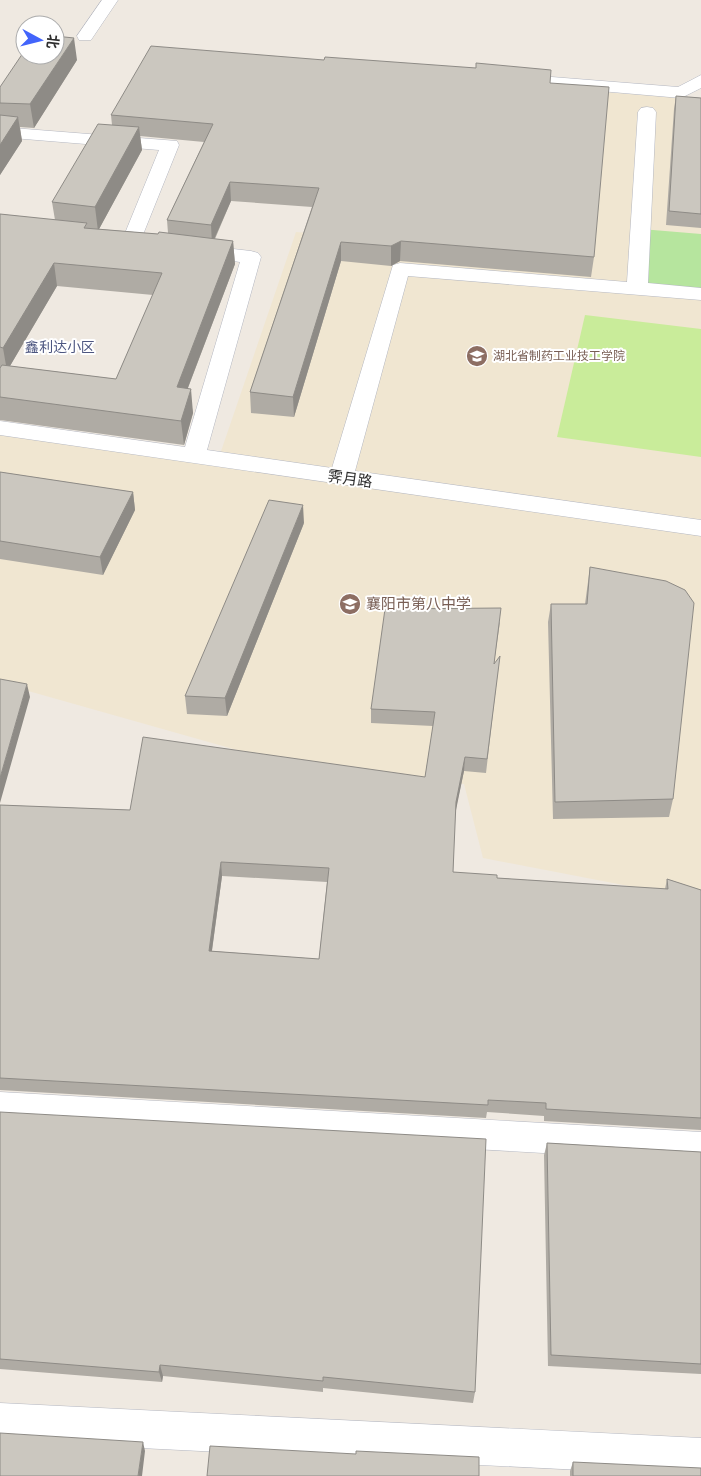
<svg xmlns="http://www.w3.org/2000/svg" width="701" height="1476" viewBox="0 0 701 1476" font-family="Rubik,'Noto Sans SC',sans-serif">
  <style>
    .education { fill: #f0e6d1 }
    .green { fill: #b6e59e }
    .pitch { fill: #c9ec9a }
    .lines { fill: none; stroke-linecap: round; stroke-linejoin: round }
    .minor-casing { stroke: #b4b7c1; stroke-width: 1 }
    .minor { fill: #fff; fill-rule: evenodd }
    .wall { fill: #afaba4; fill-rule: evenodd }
    .shaded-wall { fill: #8e8b86 }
    .building { fill: #cbc7bf; stroke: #8e8b86; fill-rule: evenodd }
    .labels { text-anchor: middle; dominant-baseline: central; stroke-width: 4; stroke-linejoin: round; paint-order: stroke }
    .far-education-label { font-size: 12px; fill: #785e54; stroke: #fff; text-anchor: start }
    .far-neighbourhood-label { font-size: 14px; fill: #4d5680; stroke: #fff }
    .street-label { font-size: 15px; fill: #2e2e2e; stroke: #fff }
    .education-label { font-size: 15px; fill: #785e54; stroke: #fff; text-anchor: start }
  </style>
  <rect width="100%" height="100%" fill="#efe9e1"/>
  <path class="education" d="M557 89 701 99V900L483 858 464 784 251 754 0 683V428L218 460 296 232 531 251Z"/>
  <path class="green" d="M641 229 701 234V294L637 288Z"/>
  <path class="pitch" d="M585 315 701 329V457L557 437Z"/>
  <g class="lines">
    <g class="minor-casing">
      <path id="minor" d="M102 0H118L91 40H79L77 36Z
        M514 74 678 87 701 75V88L681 98 508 83 505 79 508 75Z
        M647 107 653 108 656 112 648 283 701 288V300L408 276 355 471 701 520V536L0 435V421L185 447 240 262 191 255 188 251 191 247 198 245 251 251 258 253 261 257 207 450 332 468 393 265 400 263 627 282 638 112 641 108Z
        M0 127 177 141 179 145 138 247 131 249 124 247 121 243 159 150 0 137Z
        M0 1092 701 1132V1162L0 1122Z
        M0 1403 701 1438V1476L0 1441Z"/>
    </g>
    <use href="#minor" class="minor"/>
  </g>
  <path class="wall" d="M77 60 34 128 20 127 22 141 0 175V87Z
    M550 83 594 257 591 277 400 261 391 266 341 261 294 417 251 413 250 392 312 207 231 201 215 239 233 241 235 264 188 388 193 413 184 445 0 420V214L55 220 52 202 112 125 111 115ZM140 136 204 142 167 220 168 233 158 234 99 229 142 150ZM57 286 153 295 116 379 10 366Z
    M676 96 701 98V228L666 225 674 109Z
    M0 472 133 492 135 510 103 575 0 559Z
    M304 523 227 716 187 714 185 696Z
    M590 567 673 799 669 817 553 819 548 622 551 604H585Z
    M500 622 494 663 498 670 486 773 464 771 455 812 453 872 497 878 665 889 667 879 701 890V1130L544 1121V1116L487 1112 486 1118 0 1090V805L130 810 425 777 433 726 371 723V709ZM222 876 327 882 319 959 212 951Z
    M0 1112 475 1392 473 1403 323 1388V1392L163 1376 162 1382 0 1369Z
    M547 1143 701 1152V1374L548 1366 544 1155Z
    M573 1462 701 1476H570V1471Z"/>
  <path class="shaded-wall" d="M74 38 77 60 34 128 30 104Z
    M18 117 22 141 0 175V145Z
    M139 127 142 150 98 231 95 207Z
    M230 182 231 201 212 244 211 225Z
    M233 241 235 264 179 411 177 387Z
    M401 241 400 261 391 266V246Z
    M341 242V261L294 417 293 397Z
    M54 263 57 286 7 371 3 348Z
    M191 389 193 413 184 445 181 421Z
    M133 492 135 510 103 575 100 557Z
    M303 505 304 523 227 716 225 698Z
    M27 684 30 697 0 803V778Z
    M465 757 464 771 455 815 456 802Z
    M221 862 222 876 210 964 209 951Z
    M160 1365 163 1376 162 1382 159 1372Z
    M143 1442 145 1451 142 1476H138Z"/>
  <path class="building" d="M55 36 74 38 30 104 0 103V87L25 50V55H55Z
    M151 46 324 60 325 57 476 68V63L551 70 550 83 609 87 594 257 401 241 391 246 341 242 293 397 250 392 319 188 230 182 211 225 167 220 213 124 111 115Z
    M676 96 701 98V214L669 211Z
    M0 115 18 117 0 145Z
    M98 124 139 127 95 207 52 202Z
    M0 214 87 223 84 228 158 234 159 232 233 241 177 387 191 389 181 421 0 397V368L2 365 116 379 162 273 54 263 3 348 0 347Z
    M0 472 133 492 100 557 0 541Z
    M269 500 303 505 225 698 185 696Z
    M590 567 666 581 685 590 694 603 673 799 555 802 551 604H587Z
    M501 608 494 664 500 656 487 759 465 757 456 802 453 872 497 875V878L668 889 667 879 701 890V1118L546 1109V1103L488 1100V1105L0 1078V805L130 810 143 737 425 777 435 712 371 709 385 609ZM221 862 329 868 319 959 209 951Z
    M0 679 27 684 0 778Z
    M0 1112 486 1139 475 1392 323 1377V1381L160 1365 159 1372 0 1359Z
    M547 1143 701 1152V1364L551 1355Z
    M0 1433 143 1442 138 1476H0Z
    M210 1446 356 1454V1451L479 1457V1476H207Z
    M573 1462 701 1468V1476H573Z"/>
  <defs>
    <g id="university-disc" transform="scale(1.125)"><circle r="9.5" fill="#8d6e63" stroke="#fff"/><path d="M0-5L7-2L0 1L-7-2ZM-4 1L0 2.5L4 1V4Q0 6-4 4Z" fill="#fff"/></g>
    <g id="school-disc" transform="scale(1.125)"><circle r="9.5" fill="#8d6e63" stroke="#fff"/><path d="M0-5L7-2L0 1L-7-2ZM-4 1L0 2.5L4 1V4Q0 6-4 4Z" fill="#fff"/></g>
  </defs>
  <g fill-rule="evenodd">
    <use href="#university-disc" x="477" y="356"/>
    <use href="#school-disc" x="350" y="604"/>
  </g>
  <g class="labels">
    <g class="far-education-label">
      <text x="493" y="356">湖北省制药工业技工学院</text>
    </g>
    <g class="far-neighbourhood-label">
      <text x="60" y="347">鑫利达小区</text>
    </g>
    <g class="street-label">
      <text transform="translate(350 479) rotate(8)">霁月路</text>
    </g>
    <g class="education-label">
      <text x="366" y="604">襄阳市第八中学</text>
    </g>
  </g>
  <g transform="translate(40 40) rotate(97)"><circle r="24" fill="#ffffff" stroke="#ababab"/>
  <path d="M0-4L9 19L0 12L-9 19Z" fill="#4264fb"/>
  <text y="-8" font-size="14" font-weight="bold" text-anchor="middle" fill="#2e2e2e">北</text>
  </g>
</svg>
